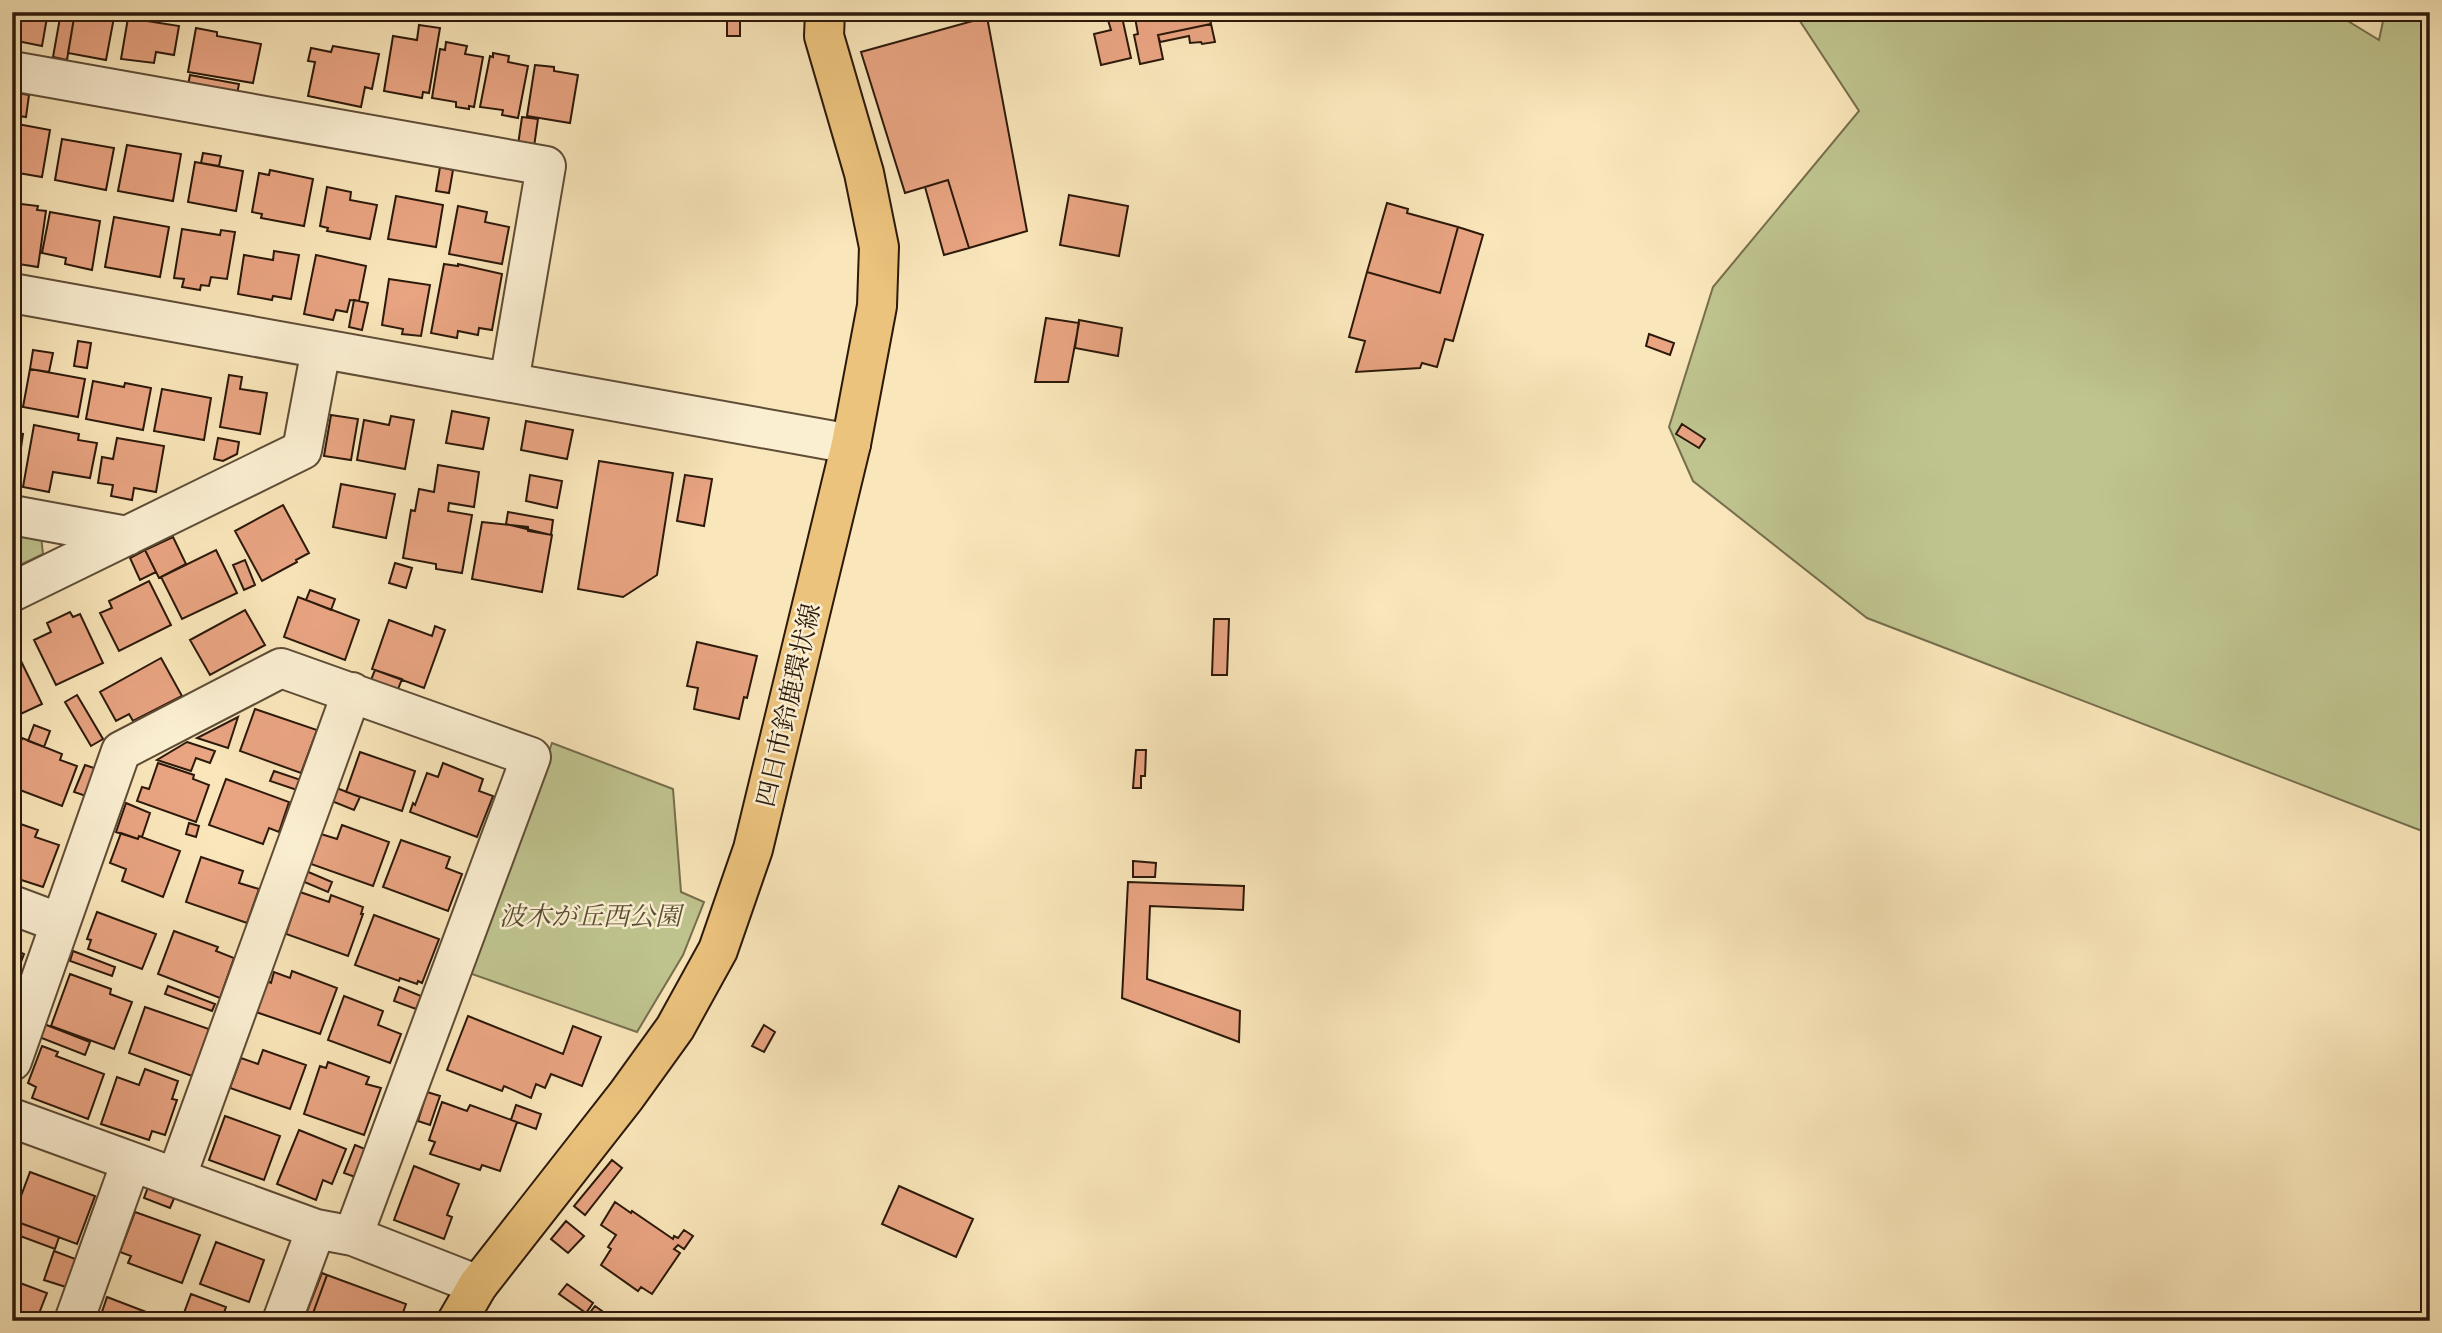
<svg xmlns="http://www.w3.org/2000/svg" width="2442" height="1333" viewBox="0 0 2442 1333" font-family="'EB Garamond','Noto Serif JP',serif">
  <style>
    .green { fill: #bfc48f; stroke: #766e4c; stroke-width: 2 }
    .building { fill: #e9a482; stroke: #2c190a; stroke-width: 2 }
    .lines { fill: none; stroke-linecap: round; stroke-linejoin: round }
    .street-casing { stroke: #5f4c36; stroke-width: 42 }
    .primary-casing { stroke: #2c190a; stroke-width: 42 }
    .street { stroke: #fbefd2; stroke-width: 38 }
    .primary { stroke: #ecc37d; stroke-width: 38 }
    .labels { text-anchor: middle; dominant-baseline: central; stroke-width: 5; stroke-linejoin: round; paint-order: stroke }
    .street-label { font-size: 26px; fill: #2c190a; stroke: #fbefd2 }
    .park-label { font-size: 26px; font-style: italic; fill: #584c32; stroke: #fbefd2 }
  </style>
  <rect width="100%" height="100%" fill="#f9e6ba"/>
  <filter id="stains"><feTurbulence type="fractalNoise" baseFrequency=".00286" numOctaves="4"/><feColorMatrix values="0 0 0 0 .2 0 0 0 0 .09 0 0 0 0 .02 0 0 0 .5 -.17"/></filter>
  <radialGradient id="worn" r=".72"><stop offset=".6" stop-color="#630" stop-opacity="0"/><stop offset="1" stop-color="#630" stop-opacity=".3"/></radialGradient>
  <path class="green" d="M1794 12H2333L2379 40 2385 12H2430V834L1867 618 1693 481 1669 427 1713 287 1859 111Z
    M12 531 41 536 43 554 12 569Z
    M552 743 673 789 681 892 704 902 683 955 637 1032 469 973Z"/>
  <path class="building" d="M12 12H48L42 46 12 40Z
    M61 12H75L67 60 53 57Z
    M75 12H115L106 60 68 53Z
    M1134 12H1209L1211 24 1158 35 1163 59 1140 64 1134 35 1138 34Z
    M987 17 1027 231 969 248 948 180 905 193 861 52Z
    M1122 17 1131 58 1101 65 1094 34 1111 30 1108 20Z
    M128 18 179 26 174 55 156 52 154 63 121 59Z
    M727 20H740V36H727Z
    M1211 24 1215 42 1202 44 1201 42 1190 43 1189 36 1160 42 1158 35Z
    M419 25 440 28 429 93 423 92 422 98 384 91 393 36 417 40Z
    M196 28 217 32V36L261 44 253 83 188 72Z
    M446 42 467 46 465 54 483 57 474 107 469 106V109L456 107V102L432 98 440 49 445 50Z
    M333 46 379 54 372 89 365 87 361 107 308 96 315 62 308 61 311 48 331 52Z
    M493 53 509 56 508 62 528 66 518 118 502 115 503 110 480 107 490 56 493 57Z
    M535 65 554 67V71L578 75 570 123 527 116Z
    M190 75 239 84 237 94 188 85Z
    M12 92 29 95 26 117 12 115Z
    M522 117 538 119 534 147 518 145Z
    M12 123 50 130 42 177 12 172Z
    M62 139 114 148 106 190 55 180Z
    M127 145 181 154 173 201 118 191Z
    M203 153 221 156 219 166 201 163Z
    M195 162 243 171 236 211 188 202Z
    M440 167 453 170 449 193 436 191Z
    M270 170 313 179 304 226 261 218 262 214 252 212 259 173 269 175Z
    M948 180 969 248 944 255 925 187Z
    M327 187 351 192 350 200 377 205 370 239 327 231 328 228 320 226Z
    M1069 195 1128 206 1119 256 1060 245Z
    M396 196 443 205 436 247 388 239Z
    M1387 203 1408 209 1407 213 1458 227 1440 293 1367 272Z
    M21 204 38 206 37 210 46 211 38 267 12 263V205L20 206Z
    M458 206 487 212 485 222 509 227 502 264 449 254Z
    M50 212 100 221 92 270 65 264 66 258 42 253Z
    M114 217 169 227 160 277 105 267Z
    M1458 227 1483 235 1453 341 1445 339 1437 367 1422 363 1420 368 1356 372 1365 341 1349 337 1367 272 1440 293Z
    M182 229 220 235 221 230 235 232 227 279 211 277 209 286 201 285 200 290 182 287 184 279 174 278Z
    M274 251 299 255 291 299 273 296 272 300 238 294 244 255 273 260Z
    M316 255 366 266 359 301 350 300 347 312 336 310 333 320 304 314Z
    M444 264 458 266V264L502 274 492 330 479 328 478 335 458 331 457 338 431 333Z
    M389 279 430 285 421 336 402 334 403 329 382 325Z
    M354 300 368 303 362 330 349 327Z
    M1046 318 1079 323 1068 382H1035Z
    M1079 320 1122 328 1118 356 1075 348Z
    M1649 334 1674 343 1670 355 1646 346Z
    M78 341 91 343 87 368 74 366Z
    M33 350 53 353 49 372 30 369Z
    M30 369 85 379 78 417 23 407Z
    M229 375 242 377 240 389 267 393 260 434 220 427Z
    M93 381 124 387 125 383 151 388 143 430 86 419Z
    M162 389 211 398 204 440 154 431Z
    M452 411 489 418 483 449 446 443Z
    M331 415 358 419 351 460 324 456Z
    M391 416 414 420 405 469 357 460 364 420 389 425Z
    M526 421 573 430 567 459 521 450Z
    M1682 424 1705 439 1699 448 1676 434Z
    M34 425 79 434 78 440 97 443 90 478 53 472 49 492 23 487Z
    M12 433 23 434 16 482 12 481Z
    M117 438 164 446 156 492 134 488 132 500 111 496 113 485 98 483 102 457 113 459Z
    M218 438 239 442 237 454 223 461 214 459Z
    M599 461 673 473 657 575 623 597 578 589Z
    M438 465 479 472 474 507 449 503 448 511 472 515 462 573 436 569V564L403 558 411 510 415 511 419 489 434 492Z
    M530 475 562 481 557 508 526 501Z
    M685 475 712 479 704 526 677 521Z
    M341 484 395 494 386 538 333 527Z
    M283 505 309 553 296 560 297 562 262 581 235 531Z
    M508 512 553 520 551 535 506 524Z
    M482 522 528 527V531L552 535 542 592 472 579Z
    M173 537 186 564 159 578 145 550Z
    M145 550 156 572 140 580 130 558Z
    M216 550 237 593 182 619 161 577Z
    M245 560 255 585 244 590 233 565Z
    M395 563 412 568 406 588 389 583Z
    M149 581 171 625 119 651 100 613 112 608 109 601Z
    M310 590 335 599 331 610 306 600Z
    M298 597 359 620 345 660 284 637Z
    M245 610 265 645 210 675 190 640Z
    M70 612 73 617 80 614 103 663 56 685 34 640 51 632 47 623Z
    M1214 619H1229L1227 675H1212Z
    M389 620 432 636 435 626 445 630 424 688 372 669Z
    M697 642 757 656 747 698 744 697 739 719 694 709 698 688 687 686Z
    M161 658 182 696 133 721 129 714 116 721 100 692Z
    M20 659 42 704 12 718V662Z
    M375 670 402 679 398 689 371 680Z
    M77 695 103 739 91 746 65 702Z
    M255 709 317 730 301 773 240 751Z
    M238 717 228 748 197 738Z
    M34 725 50 731 44 747 28 741Z
    M22 738 62 754 60 760 77 766 62 806 12 787V745L19 748Z
    M187 742 215 751 210 763 196 758 191 771 157 760Z
    M1136 750H1146L1145 776H1141V788H1133Z
    M360 752 415 771 402 811 346 792Z
    M158 763 194 775 193 779 209 785 196 822 137 801 142 787 149 789Z
    M443 763 483 779 479 791 493 796 477 837 410 812 413 803 415 805 427 773 438 777Z
    M85 765 97 769 86 796 74 792Z
    M274 771 301 780 297 790 270 781Z
    M226 779 289 802 279 832 269 828 263 844 209 825Z
    M334 787 360 797 354 810 329 800Z
    M126 803 150 813 142 837 139 836 138 839 116 832Z
    M12 821 38 830 35 837 59 845 43 887 12 877Z
    M189 823 199 826 196 837 186 834Z
    M342 825 389 842 373 886 311 864 321 834 337 839Z
    M121 833 138 839 139 836 180 851 163 897 122 881 126 869 110 863Z
    M401 840 450 857 446 868 462 874 448 911 383 887Z
    M201 857 243 871 239 883 259 889 247 923 186 902Z
    M1133 861 1156 863 1155 877H1133Z
    M306 871 332 882 328 892 302 881Z
    M1128 882 1244 886 1243 910 1150 906 1147 979 1240 1011 1239 1042 1122 998Z
    M300 892 329 902 331 895 363 907 361 914H363L348 956 286 934Z
    M97 912 156 934 142 969 88 949 91 940 87 939Z
    M374 915 439 939 422 983 418 981 417 984 400 978 399 981 355 965Z
    M174 931 218 947 216 951 234 958 220 998 158 974Z
    M12 949 24 954 12 985Z
    M73 951 115 967 112 976 70 961Z
    M292 971 337 988 320 1034 253 1011 264 980 271 983 274 972 290 978Z
    M70 974 111 989 110 994 132 1002 114 1049 51 1026Z
    M168 986 215 1004 212 1011 165 994Z
    M399 987 421 996 416 1009 394 1001Z
    M344 996 383 1011 378 1025 401 1034 390 1063 328 1040Z
    M145 1007 209 1029 192 1076 129 1053Z
    M468 1016 563 1054 573 1026 601 1037 582 1086 551 1074 545 1088 536 1084 531 1098 504 1086 502 1091 447 1070Z
    M44 1024 90 1042 85 1055 39 1037Z
    M764 1025 775 1032 764 1052 752 1046Z
    M42 1046 58 1052 56 1056 104 1074 88 1119 32 1098 36 1087 28 1083Z
    M263 1050 306 1065 290 1109 230 1088 241 1058 258 1064Z
    M328 1062 369 1077 366 1084 381 1088 364 1135 304 1114 320 1066 326 1068Z
    M145 1069 178 1081 172 1099 177 1100 165 1135 152 1131 149 1140 101 1124 117 1077 139 1085Z
    M427 1092 440 1096 430 1125 418 1121Z
    M442 1102 467 1111 470 1105 517 1122 500 1171 482 1165 480 1170 430 1154 435 1142 429 1140Z
    M516 1105 541 1114 536 1129 511 1120Z
    M225 1116 280 1136 264 1180 209 1160Z
    M299 1130 346 1149 332 1184 323 1180 316 1200 277 1184Z
    M355 1145 365 1149 355 1177 344 1173Z
    M612 1160 622 1168 585 1215 574 1206Z
    M414 1166 459 1184 447 1215 452 1217 444 1239 394 1220Z
    M30 1172 95 1196 77 1244 12 1220Z
    M899 1186 973 1219 956 1257 882 1224Z
    M148 1187 175 1196 170 1208 144 1198Z
    M615 1202 631 1213 632 1211 673 1239 674 1236 678 1238 684 1230 693 1236 684 1249 678 1245 674 1249 680 1253 652 1294 641 1287 638 1291 601 1265 611 1249 608 1247 616 1235 601 1225Z
    M135 1212 200 1235 182 1283 128 1263 131 1256 120 1252Z
    M12 1220 59 1237 55 1249 12 1233Z
    M566 1221 584 1236 568 1253 551 1239Z
    M216 1242 264 1260 249 1302 200 1284Z
    M54 1251 78 1260 69 1288 44 1280Z
    M322 1273 327 1275 312 1316 306 1314Z
    M327 1275 406 1304 400 1321H324L312 1316Z
    M12 1280 47 1293 36 1321H12Z
    M567 1284 593 1303 586 1313 559 1294Z
    M191 1294 226 1307 221 1321H181Z
    M107 1297 167 1320 166 1321H99Z
    M595 1306 616 1321H595L588 1315Z"/>
  <g class="lines">
    <g class="street-casing">
      <path id="street" d="M12 71 546 166 509 382
        M12 293 851 444
        M12 515 127 536
        M12 592 302 450 321 349
        M12 905 60 923
        M12 1061 121 751 281 668 531 757 353 1236
        M12 1118 316 1229 353 1236 478 1285
        M176 1178 352 692
        M74 1321 131 1162
        M282 1321 316 1229"/>
    </g>
    <g class="primary-casing">
      <path id="primary" d="M457 1321 478 1285 626 1096 675 1028 718 950 753 849 851 444 877 306 879 247 864 173 824 36 825 12"/>
    </g>
    <use href="#street" class="street"/>
    <use href="#primary" class="primary"/>
  </g>
  <g class="labels">
    <g class="street-label">
      <text transform="translate(788 705) rotate(-77)">四日市鈴鹿環状線</text>
    </g>
    <g class="park-label">
      <text x="590" y="916">波木が丘西公園</text>
    </g>
  </g>
  <rect width="2442" height="1333" fill="none" stroke="#f9e6ba" stroke-width="42"/>
  <rect x="14" y="14" width="2414" height="1305" fill="none" stroke="#2c190a" stroke-width="3.5"/>
  <rect x="21" y="21" width="2400" height="1291" fill="none" stroke="#2c190a" stroke-width="2"/>
  <rect width="100%" height="100%" filter="url(#stains)"/>
  <rect width="100%" height="100%" fill="url(#worn)"/>
</svg>
